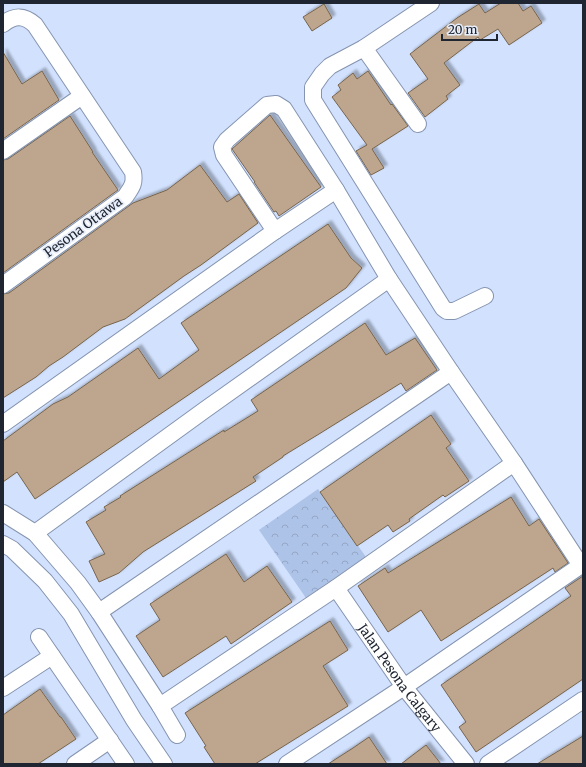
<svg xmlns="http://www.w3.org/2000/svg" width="586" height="767" viewBox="0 0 586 767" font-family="Merriweather,serif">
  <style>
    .park { fill: url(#park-crowns) }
    .building { fill: #bda68d; stroke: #78644c; filter: url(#shadow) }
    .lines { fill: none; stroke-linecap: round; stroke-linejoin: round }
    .street-casing { stroke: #8594af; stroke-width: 18 }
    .street { stroke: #fff; stroke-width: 16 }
    .labels { text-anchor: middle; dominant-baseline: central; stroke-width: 3.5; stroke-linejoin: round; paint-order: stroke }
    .street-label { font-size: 13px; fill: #202631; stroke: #e7eefa }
  </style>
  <defs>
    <pattern id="park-crowns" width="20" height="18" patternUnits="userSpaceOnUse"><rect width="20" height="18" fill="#aec3e8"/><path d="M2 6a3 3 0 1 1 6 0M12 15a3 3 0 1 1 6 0" fill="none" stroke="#95a7c7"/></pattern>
    <filter id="shadow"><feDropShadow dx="3.5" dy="-3.5" stdDeviation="1" flood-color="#0004"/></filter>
  </defs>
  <rect width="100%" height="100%" fill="#d1e1fe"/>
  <path class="park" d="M318 489 366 557 306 598 259 530Z"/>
  <path class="building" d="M501 3H518L523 11 531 6 542 23 509 45 498 29 480 40 478 37 444 63 460 85 446 96 448 99 425 117 408 93 428 79 410 54 457 18 479 4 485 13Z
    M324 4 332 18 312 31 303 17Z
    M3 52 22 84 42 71 59 100 3 139Z
    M368 71 391 105 392 104 408 126 372 149 384 168 371 175 356 151 367 145 332 97 341 90 338 85 353 73 357 79Z
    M270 115 321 187 279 216 276 211 274 212 254 182H255L232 149Z
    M70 116 93 152H92L118 190 3 273V160L8 159Z
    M200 165 227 202 239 194 258 223 201 265 184 276 125 319 103 327 63 357 49 366 36 377 3 398V294L9 293 133 203 167 190Z
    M328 224 351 258 362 268 346 288 35 499 17 472 3 482V441L53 404 68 397 138 348 159 379 199 350 181 323Z
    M365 323 386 355 415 338 437 370 406 391 401 383 319 434 283 456V457L253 477 256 481 143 552 119 573 99 582 89 561 105 554 86 522 106 510 104 507 121 497 120 496 224 430V432L258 411 251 400Z
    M431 415 451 444 446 448 469 481 445 497 443 495 409 519 410 521 393 532 388 525 357 546 320 492Z
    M511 497 529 526 539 519 568 563 555 572 553 568 441 641 421 610 388 632 358 586 385 568 388 573Z
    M226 554 244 582 267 566 292 602 231 644 226 636 163 677 136 636 160 620 150 604Z
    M583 576V679L476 752 459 727 466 722 441 685 571 596 565 588Z
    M330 621 348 650 323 666 348 706 255 764H215L204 747 206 746 185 713Z
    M40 689 60 717H61L76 739 38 764H3V715Z
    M583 736V764H537L570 744Z
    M369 737 387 764H328L353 748Z
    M426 745 441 764H401Z"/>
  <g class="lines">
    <g class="street-casing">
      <g id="street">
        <path d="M431 3 364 48 330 66 322 74 313 87V100L443 308 447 311H454L485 296"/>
        <path d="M3 24C15 15 24 15 35 25L133 172C135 184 132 187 125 197L3 285"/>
        <path d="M364 48 418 124"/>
        <path d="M3 151 82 96"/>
        <path d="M275 231 224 155 222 147 227 140 267 105 276 104 284 109 336 190 389 279 451 372 514 463 578 561 579 565 577 568 404 687 287 764"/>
        <path d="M3 424 275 231 336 190"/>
        <path d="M3 513 35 533 78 583 99 612 160 706 177 735"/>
        <path d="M35 533 206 409 389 279"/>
        <path d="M3 544 12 549 45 581 71 614 134 720 164 764"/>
        <path id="s1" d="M336 588 404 687 466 764"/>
        <path d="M99 612 451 372"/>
        <path d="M39 637 126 764"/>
        <path d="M3 688 52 656"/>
        <path d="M160 706 336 588 514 463"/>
        <path d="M75 764 110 740"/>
        <path d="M488 764 583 700"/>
      </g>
    </g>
    <use href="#street" class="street"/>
  </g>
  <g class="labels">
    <g class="street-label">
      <text transform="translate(83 227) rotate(-36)">Pesona Ottawa</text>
      <text stroke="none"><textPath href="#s1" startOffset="110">Jalan Pesona Calgary</textPath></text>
    </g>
  </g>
  <rect width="586" height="767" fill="none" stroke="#202631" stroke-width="8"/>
  <path d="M442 34v6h55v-6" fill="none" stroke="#202631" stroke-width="2"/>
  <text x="448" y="34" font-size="12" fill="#202631" stroke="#e7eefa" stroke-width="3" paint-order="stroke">20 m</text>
</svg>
